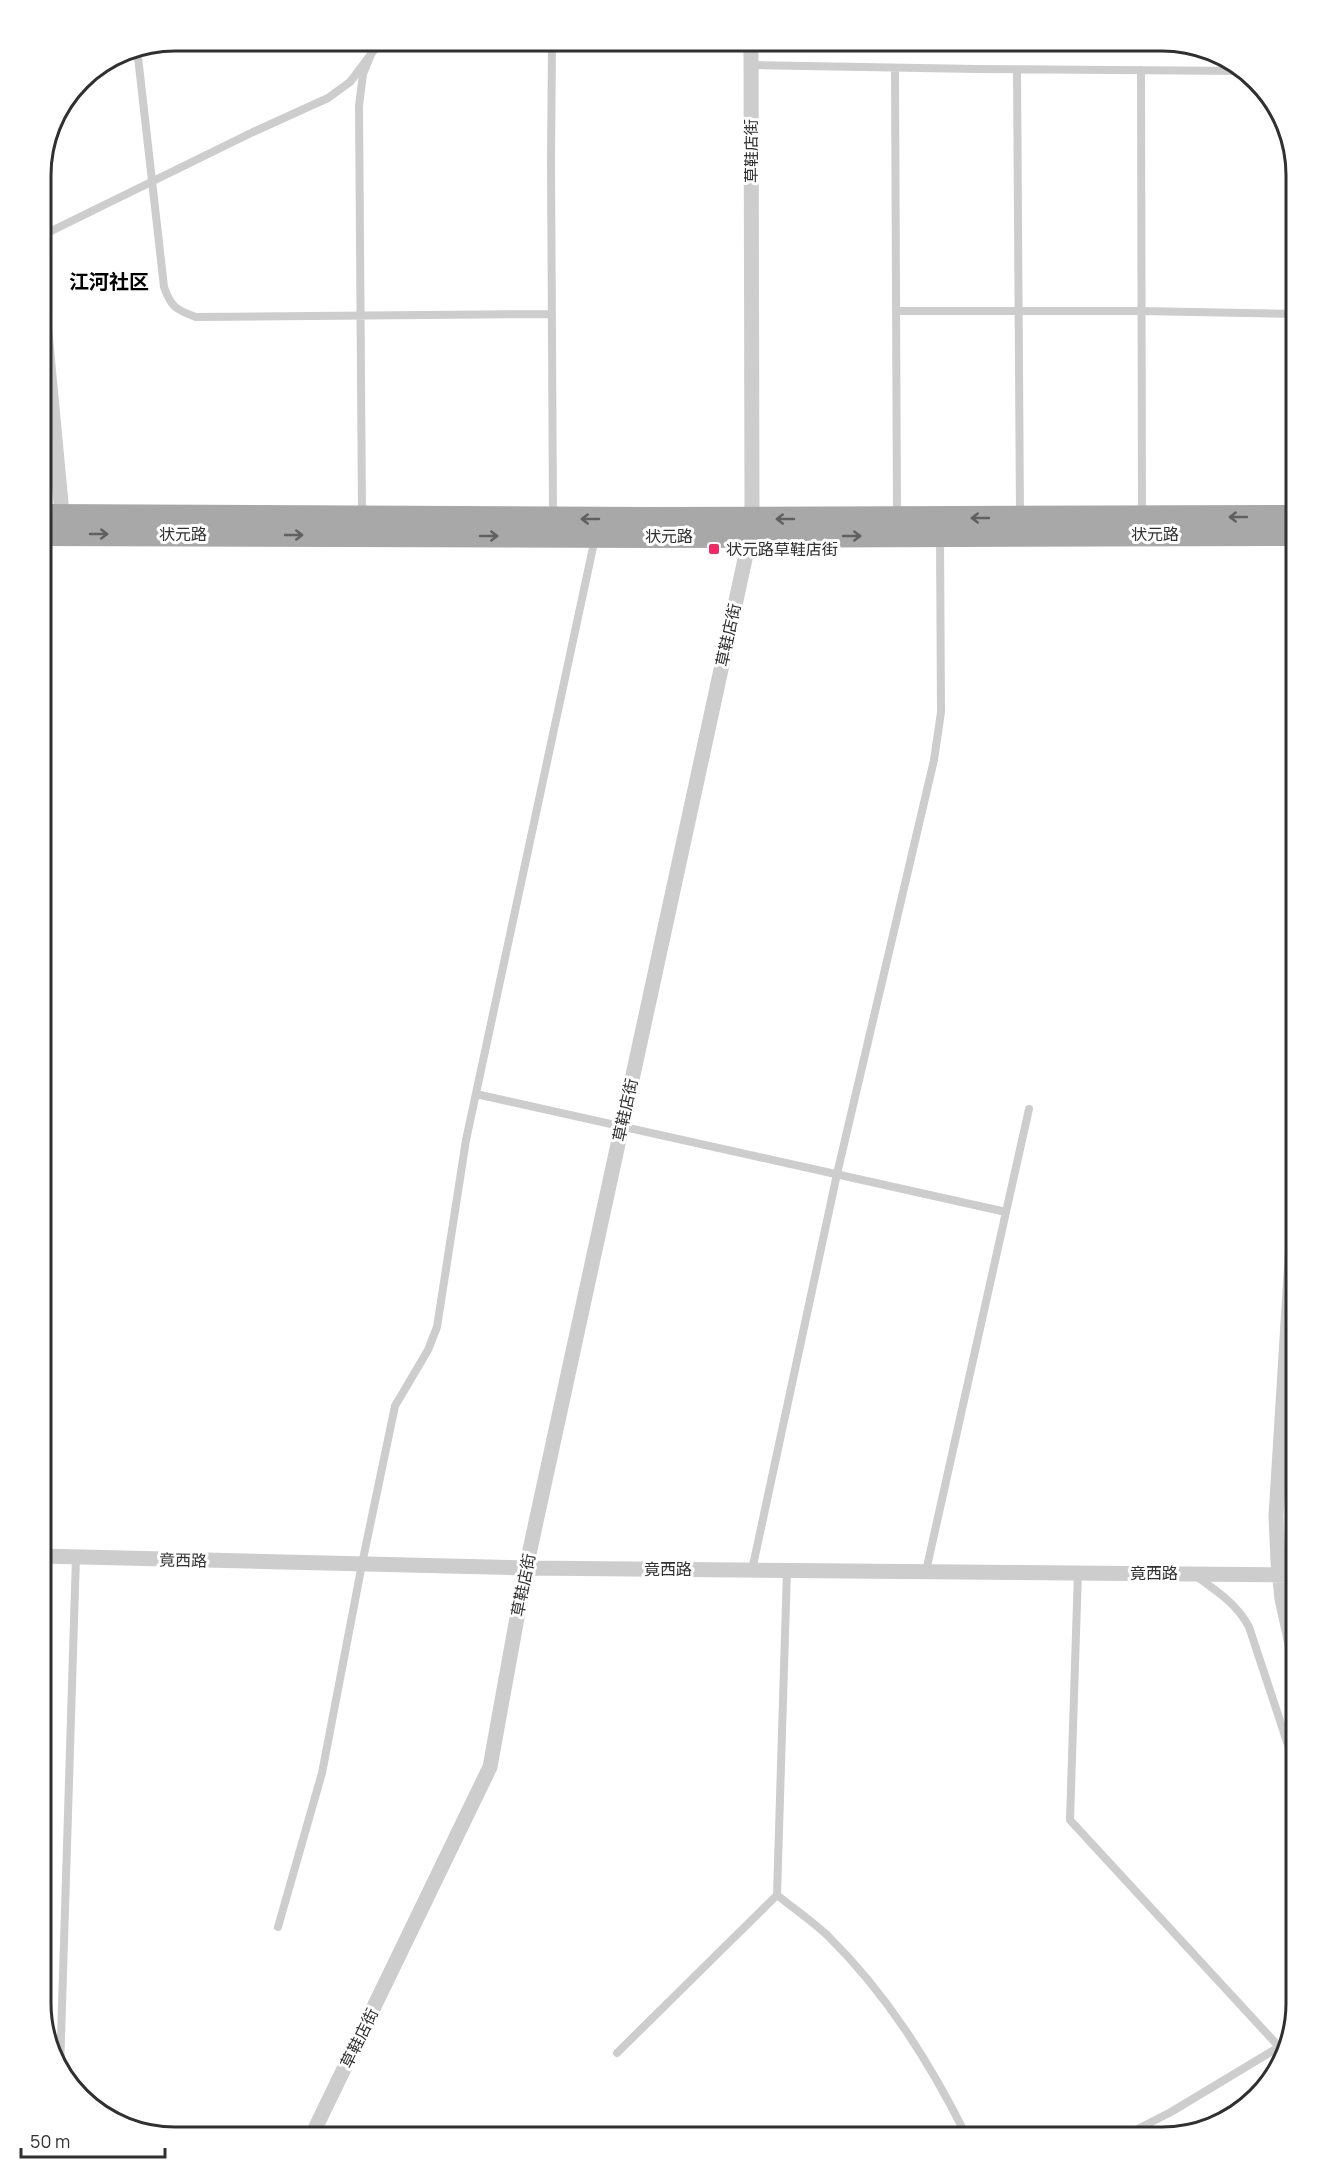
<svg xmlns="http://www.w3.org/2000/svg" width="1337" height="2178" viewBox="0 0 1337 2178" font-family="Manrope,'Noto Sans SC',sans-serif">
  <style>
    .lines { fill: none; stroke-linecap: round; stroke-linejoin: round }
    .service { stroke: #cdcdcd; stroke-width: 8 }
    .minor { stroke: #cdcdcd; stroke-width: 15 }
    .primary { stroke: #a8a8a8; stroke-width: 24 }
    .oneway { stroke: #606060 }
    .poi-dot { fill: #ef2a65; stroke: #fff; stroke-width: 2 }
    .labels { text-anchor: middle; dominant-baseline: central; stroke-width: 6; stroke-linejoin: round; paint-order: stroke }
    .street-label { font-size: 16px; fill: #303030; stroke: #fff }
    .poi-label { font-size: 16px; fill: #303030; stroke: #fff; text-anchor: start }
    .quarter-label { font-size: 20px; font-weight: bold; fill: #000; stroke: #fff }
    .rim { fill: none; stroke: #303030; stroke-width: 3 }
  </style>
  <rect width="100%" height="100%" fill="#fff"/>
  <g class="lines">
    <path class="service" d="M552 41 551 161 553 516
      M137 48 164 287C171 307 176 310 196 317L552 314
      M751 65 977 69 1244 71
      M895 68 897 516
      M1017 70 1020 515
      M1141 70 1142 516
      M41 236 253 132 328 98 350 82 381 41
      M896 311H1141L1296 314
      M362 513 359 106 363 74 372 52
      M476 1094 1006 1212 926 1571
      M1006 1212 1029 1109
      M752 1570 837 1174 934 760 941 712 940 537
      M787 1570 777 1895C793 1908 812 1921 827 1935 887 1994 930 2063 967 2137
      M1078 1572 1070 1820 1282 2050
      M1196 1576C1217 1591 1237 1604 1249 1627L1296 1769
      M278 1927 322 1773 362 1564 395 1406 428 1350 437 1327 466 1140 595 538
      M617 2053 777 1895
      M60 2070 76 1557
      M1122 2137 1171 2112 1279 2047"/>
    <path class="minor" d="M41 291 63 524
      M41 1556 526 1568 1296 1575
      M1296 1662 1282 1599 1278 1561 1276 1516 1296 1194
      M311 2137 490 1767 526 1568 750 536 752 519 751 41"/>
    <path class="primary" d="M41 516 647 519 1296 517
      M41 534 649 536 1296 534"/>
  </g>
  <defs><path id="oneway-shaft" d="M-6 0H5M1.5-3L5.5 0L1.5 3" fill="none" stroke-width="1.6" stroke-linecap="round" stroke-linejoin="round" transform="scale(1.5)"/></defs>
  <g class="oneway">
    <use href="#oneway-shaft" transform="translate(1238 517) rotate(180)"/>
    <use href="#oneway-shaft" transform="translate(980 518) rotate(180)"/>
    <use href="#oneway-shaft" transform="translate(590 519) rotate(-180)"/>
    <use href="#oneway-shaft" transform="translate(785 519) rotate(180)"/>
    <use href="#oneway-shaft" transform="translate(99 534)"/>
    <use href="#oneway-shaft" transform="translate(294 535)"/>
    <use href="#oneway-shaft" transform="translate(489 536)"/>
    <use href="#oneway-shaft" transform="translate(852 536)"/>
  </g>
  <rect class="poi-dot" x="708" y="543" width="12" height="12" rx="3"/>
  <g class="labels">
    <g class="street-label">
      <text transform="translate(751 151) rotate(-90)">草鞋店街</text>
      <text x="183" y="534">状元路</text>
      <text x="1155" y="534">状元路</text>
      <text x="669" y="536">状元路</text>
      <text transform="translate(728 635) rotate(-78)">草鞋店街</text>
      <text transform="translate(625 1110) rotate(-78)">草鞋店街</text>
      <text transform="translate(183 1560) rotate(1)">竟西路</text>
      <text x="668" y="1569">竟西路</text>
      <text x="1154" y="1573">竟西路</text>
      <text transform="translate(523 1585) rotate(-79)">草鞋店街</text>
      <text transform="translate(359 2038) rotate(-64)">草鞋店街</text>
    </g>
    <g class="poi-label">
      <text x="726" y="549">状元路草鞋店街</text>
    </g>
    <g class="quarter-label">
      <text x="109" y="281">江河社区</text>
    </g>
  </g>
  <path d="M0 0H1337V2178H0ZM175 51H1162A124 124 0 0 1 1286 175V2003A124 124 0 0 1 1162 2127H175A124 124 0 0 1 51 2003V175A124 124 0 0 1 175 51Z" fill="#fff" fill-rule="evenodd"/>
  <path class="rim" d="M175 51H1162A124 124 0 0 1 1286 175V2003A124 124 0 0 1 1162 2127H175A124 124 0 0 1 51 2003V175A124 124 0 0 1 175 51Z"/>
  <path d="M21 2148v9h144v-9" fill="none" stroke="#303030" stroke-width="3"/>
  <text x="30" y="2148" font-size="18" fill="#303030" stroke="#ffffff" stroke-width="4.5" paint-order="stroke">50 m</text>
</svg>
